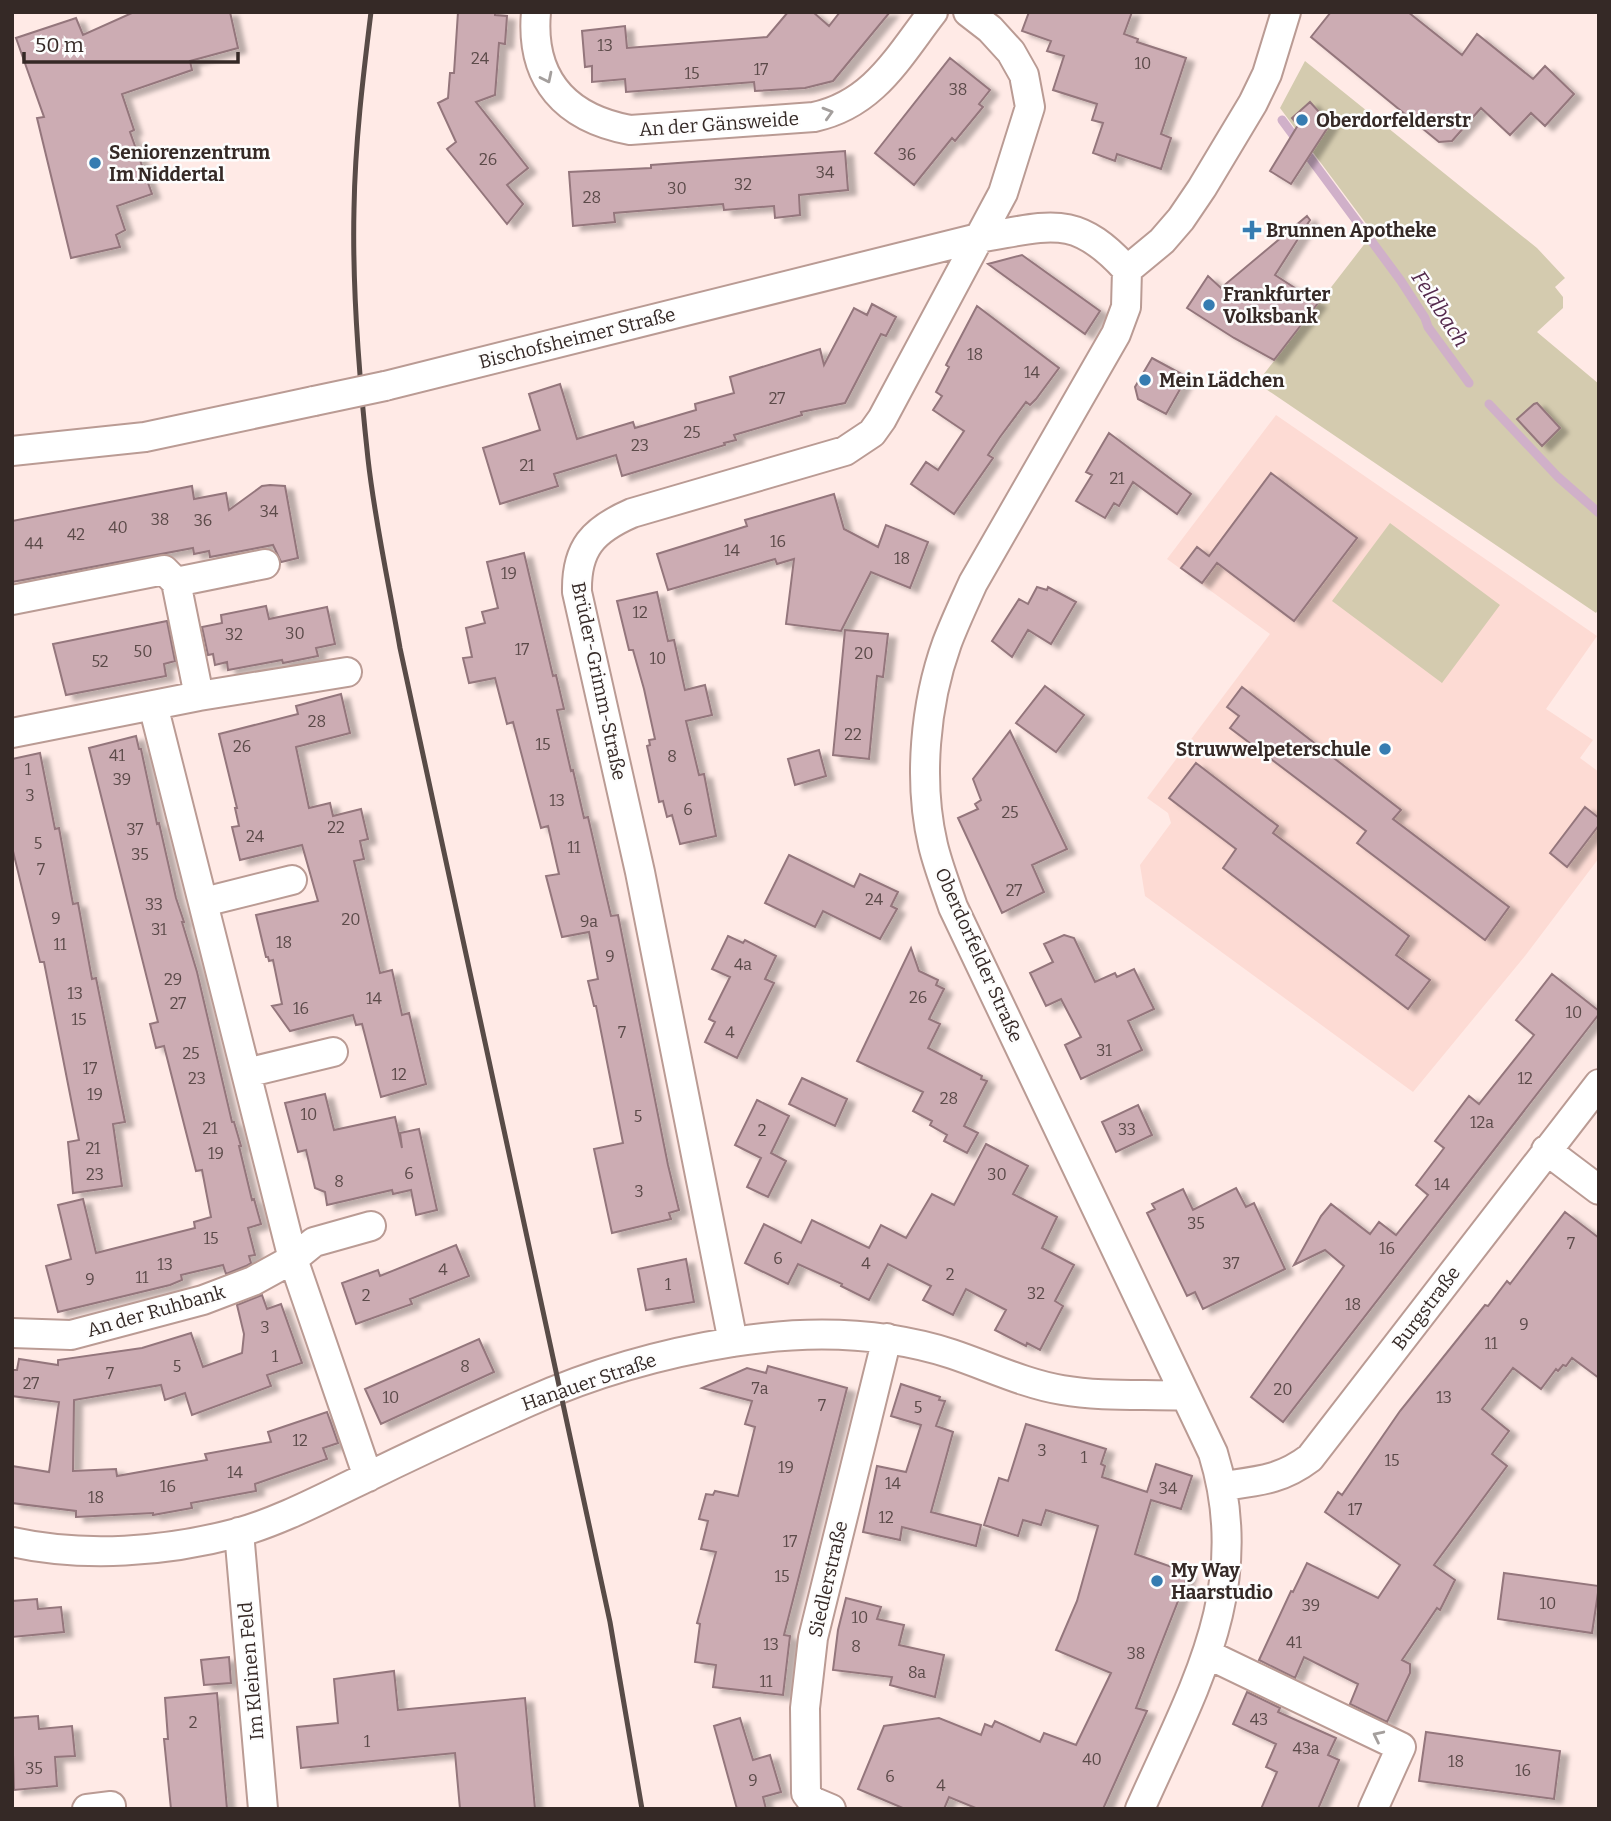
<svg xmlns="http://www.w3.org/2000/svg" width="1611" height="1821" viewBox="0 0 1611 1821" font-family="Bitter,serif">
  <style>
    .built { fill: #fddbd4 }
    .green { fill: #d4cbaf }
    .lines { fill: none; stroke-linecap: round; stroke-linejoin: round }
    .stream { stroke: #d0b0c9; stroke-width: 9 }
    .building { fill: #ccacb3; stroke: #94767c; stroke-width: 2; filter: url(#shadow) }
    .minor-casing { stroke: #ba9b94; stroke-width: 32 }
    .minor { stroke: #fff; stroke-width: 28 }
    .rail { stroke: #584b47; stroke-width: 5 }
    .minor-bridge-casing { stroke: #ba9b94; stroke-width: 32; stroke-linecap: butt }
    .minor-bridge { stroke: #fff; stroke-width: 28 }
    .oneway { stroke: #a49f9d }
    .poi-dot { fill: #367cb1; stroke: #fdfdfd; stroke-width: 2.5 }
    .labels { text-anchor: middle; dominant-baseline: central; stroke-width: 5; stroke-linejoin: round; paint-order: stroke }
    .number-label { font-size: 16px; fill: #5b4a49 }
    .poi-label { font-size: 19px; font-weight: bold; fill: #352926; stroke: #fdfdfd; text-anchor: start }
    .street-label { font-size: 19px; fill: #352926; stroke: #fdfdfd }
    .water-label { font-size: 21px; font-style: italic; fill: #542a4d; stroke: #fdfdfd }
  </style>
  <defs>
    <filter id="shadow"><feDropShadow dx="8" dy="4.5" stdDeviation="2" flood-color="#0004"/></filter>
  </defs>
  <rect width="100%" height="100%" fill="#ffeae6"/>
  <path class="built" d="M1276 415 1597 636 1546 709 1593 740 1580 758 1599 772V858L1525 956 1413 1092 1145 896 1140 865 1171 823 1168 813 1147 798 1270 634 1167 559Z"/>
  <path class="green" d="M1305 61 1537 248 1565 278 1555 287 1563 297V308L1537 332 1599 384V608L1596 613 1257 383 1373 233 1280 108Z
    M1390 523 1500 605 1442 683 1332 601Z"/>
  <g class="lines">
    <path class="stream" d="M1282 120 1401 281 1425 318 1428 327 1469 383
      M1489 404 1558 477 1599 513"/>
  </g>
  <path class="building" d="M134 12H230L238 48 190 61 192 70 122 94 134 130 130 132 152 194 117 206 125 230 116 235 120 247 71 258 37 118 44 117 16 38 76 18 83 35Z
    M458 12H495V15L507 16 505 44 499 43 495 95 476 102 528 168 507 185 523 204 507 224 447 149 456 142 438 103 448 98 450 73H454Z
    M788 12H813L829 26 840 12H890L833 81 805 88 755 91 754 82 626 92 625 79 592 82V66L585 67 582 31 625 26 627 48 767 37Z
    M1029 12H1132L1124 34 1138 39 1137 42 1186 58 1161 134 1171 138 1161 169 1117 154 1115 161 1093 153 1103 123 1092 120 1097 104 1053 90 1064 56 1047 51 1051 41 1022 31Z
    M1331 12H1408L1462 55 1477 34 1533 79 1545 66 1574 94 1545 126 1531 113 1510 135 1481 108 1452 141 1439 142 1311 37Z
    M950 58 990 90 979 104 983 107 955 141 952 138 914 185 875 153Z
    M1310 102 1330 124 1291 184 1270 171 1298 125 1292 118Z
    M845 151 848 190 799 195 800 215 775 218 774 206 724 210 723 204 614 213 615 222 573 226 569 172 651 168V165Z
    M1307 216 1310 220 1275 275 1318 303 1274 360 1234 338 1187 308 1208 276 1221 288Z
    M1022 255 1100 311 1085 334 988 264Z
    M872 304 896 317 886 336 881 334 845 403 801 412 802 415 734 435 736 440 724 443 725 445 622 476 616 455 554 474 558 486 500 504 483 448 540 430 529 394 560 384 577 439 633 422 635 428 696 410 695 404 734 393 730 377 820 349 824 365 854 308 867 315Z
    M977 306 1059 368 1036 399 1030 405 1026 402 1000 437 988 455 993 458 954 514 911 484 926 462 938 470 964 431 933 410 942 396 936 392 949 367 946 365Z
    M1152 358 1187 377 1166 414 1138 399 1135 387Z
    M1537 403 1560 428 1542 446 1517 419 1534 404Z
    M1109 433 1191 494 1177 514 1133 482 1119 506 1114 503 1105 518 1076 501 1092 475 1086 472Z
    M1271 473 1357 538 1294 621 1217 563 1202 583 1181 568 1197 547 1209 556Z
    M270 485 285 486 298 558 281 562 273 545 210 557 209 551 194 554 193 548 12 582V521L192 486 194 499 226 493 229 510 262 486Z
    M834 494 844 529 878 547 886 525 928 542 910 588 871 572 841 631 786 624 794 559 777 564 775 559 668 590 657 554 747 526 745 520Z
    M524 553 553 676 556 675 564 709 557 710 571 771 573 770 584 818 588 817 611 916 618 915 668 1165 679 1210 669 1213 671 1219 612 1233 594 1149 623 1143 596 1006H594L588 981 598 979 589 932 562 937 546 876 559 874 548 826 541 828 513 722 507 724 495 678 469 683 463 658 472 657 466 628 485 623 482 612 498 608 487 562Z
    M1037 587 1047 590 1048 587 1076 602 1051 644 1028 630 1012 657 992 641 1019 599 1028 604Z
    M657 592 668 641 674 640 685 690 705 685 712 715 686 721 699 775 704 774 716 836 680 844 672 815 667 817 663 801 659 802 647 746 650 745 649 740 655 739 644 689 633 650H629L617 601Z
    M266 606 269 619 327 607 335 644 316 648 318 656 283 663 282 660 228 670 227 662 215 665 213 654 208 655 202 627 222 623 221 615Z
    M167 621 175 661 164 664 166 676 66 695 53 644Z
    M845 630 888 634 883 677 877 676 869 759 833 755Z
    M1045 686 1084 715 1056 752 1016 723Z
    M1242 687 1401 810 1393 819 1509 907 1485 940 1357 843 1366 831 1230 728 1239 716 1227 707Z
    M341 694 350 733 296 747 309 808 330 803 333 816 361 809 368 839 360 841 364 859 354 861 380 973 392 970 402 1015 409 1013 426 1084 381 1097 362 1024 356 1025 353 1015 290 1031 272 1006 282 1004 273 960 269 961 268 957H266L256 915 318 901 302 845 240 860 232 827 239 826 235 808H237L219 734 298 714 296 706Z
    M1010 731 1067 849 1032 865 1044 892 1002 913 958 818 978 809 975 804 981 800 973 779Z
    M136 736 139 749H141L157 824 159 823 176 898 184 922H182L197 972 232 1122H234L241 1146H239L252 1200 254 1199 261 1224 248 1228 255 1255 249 1256 251 1263 246 1266 226 1274 223 1265 181 1275 182 1280 170 1285 58 1312 46 1266 71 1259 58 1205 83 1199 96 1253 195 1228 194 1222 211 1217 202 1170 196 1171 164 1046 156 1048 150 1024 158 1022 89 748Z
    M819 750 826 776 795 785 788 759Z
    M40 753 55 829 59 828 73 904 78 903 92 979 96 978 125 1122 113 1124 122 1186 73 1193 68 1142 79 1140 44 962H40L37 950 12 847V759Z
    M1196 763 1278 826 1273 833 1409 936 1396 955 1430 980 1408 1009 1223 868 1236 849 1169 798Z
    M1585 807 1599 818V825L1567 867 1550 853Z
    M789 855 854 887 860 874 898 892 891 906 897 909 880 939 823 911 815 927 765 903Z
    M1064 935 1074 938 1095 982 1115 973 1117 977 1134 969 1154 1009 1128 1021 1142 1050 1081 1079 1065 1045 1081 1037 1061 999 1046 1006 1030 973 1053 962 1044 944Z
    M728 936 743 943 745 940 776 956 765 979 774 983 737 1058 705 1042 715 1022 709 1019 730 977 712 969Z
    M911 948 919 971 938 980 936 985 944 989 929 1019 940 1024 928 1048 982 1076 981 1079 987 1081 964 1126 978 1133 967 1153 944 1141 947 1135 930 1125 932 1121 913 1111 923 1092 857 1061Z
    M1552 974 1599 1011V1014L1283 1422 1251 1397 1344 1266 1325 1250 1294 1265 1321 1216 1331 1204 1370 1234 1379 1222 1396 1235 1428 1195 1416 1185 1444 1148 1435 1141 1469 1096 1479 1104 1534 1035 1516 1020Z
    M802 1078 847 1099 835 1126 789 1104Z
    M325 1094 334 1130 395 1117 402 1148 400 1133 419 1129 437 1210 416 1215 411 1190 393 1194 392 1190 327 1205 325 1192 315 1188 306 1150 298 1152 285 1103Z
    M757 1100 789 1116 771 1153 786 1161 768 1197 747 1187 761 1158 735 1145Z
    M1138 1105 1152 1135 1116 1152 1102 1122Z
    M986 1144 1028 1166 1013 1194 1057 1217 1042 1248 1074 1265 1055 1301 1063 1306 1040 1350 1027 1343 1026 1346 995 1330 1006 1310 966 1289 953 1315 923 1300 931 1286 888 1264 869 1300 841 1286 842 1284 798 1264 788 1284 745 1263 764 1224 801 1243 812 1220 869 1248 881 1225 906 1238 932 1194 954 1205Z
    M1236 1188 1246 1207 1254 1203 1285 1269 1203 1309 1195 1292 1187 1296 1147 1213 1155 1209 1152 1204 1183 1189 1193 1210Z
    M1565 1212 1599 1238V1378L1572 1358 1566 1366 1563 1365 1558 1371 1556 1369 1541 1389 1513 1368 1482 1409 1509 1431 1492 1454 1507 1466 1434 1565 1455 1580 1440 1610 1437 1608 1402 1660 1410 1664V1673L1387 1722 1350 1704 1358 1684 1304 1657 1295 1678 1259 1660 1291 1591 1293 1592 1307 1563 1378 1598 1400 1565 1325 1512 1338 1492 1342 1495 1400 1411 1485 1305 1488 1306 1507 1281 1510 1284Z
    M456 1245 469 1276 410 1299 412 1304 356 1324 342 1283 378 1270 380 1276Z
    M686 1259 694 1302 646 1310 638 1269Z
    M262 1295 267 1309 281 1304 302 1363 267 1375 271 1386 192 1415 185 1393 165 1400 161 1385 74 1400 73 1471 116 1469 117 1476 207 1460 205 1454 271 1442 268 1432 327 1412 338 1443 323 1448 327 1459 255 1484 256 1491 191 1503 192 1508 153 1515V1513L76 1517V1511L12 1503V1466L49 1472 59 1402 12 1396V1370H17L19 1359 58 1365V1360L142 1348 191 1333 203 1367 242 1353 244 1334 237 1305Z
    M479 1339 494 1372 381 1424 365 1389Z
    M768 1366 847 1388 784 1635 790 1636 783 1695 713 1687 716 1665 695 1662 700 1624 697 1623 716 1552 701 1549 708 1521 699 1519 706 1494 713 1495 715 1491 738 1496 755 1427 745 1424 752 1401 702 1388 747 1368 766 1373Z
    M901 1384 940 1397 939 1400 945 1401 936 1426 953 1432 931 1512 981 1525 976 1546 902 1527 900 1540 863 1532 877 1466 906 1472 921 1425 891 1416Z
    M1026 1424 1106 1449 1101 1464 1105 1466 1102 1477 1147 1492 1156 1464 1192 1476 1181 1509 1151 1500 1135 1554 1189 1573 1136 1708 1147 1711 1103 1809H978L949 1797 944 1809H905L858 1789 884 1726 939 1718 981 1735 985 1724 992 1727 995 1721 1040 1742 1044 1733 1076 1745 1111 1673 1056 1650 1077 1601 1098 1526 1046 1510 1041 1525 1023 1520 1018 1536 984 1525 999 1478 1008 1481Z
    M1504 1573 1599 1586 1592 1633 1498 1619Z
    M846 1598 881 1607 877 1619 904 1625 899 1645 944 1655 935 1697 890 1685 892 1677 833 1670 838 1630Z
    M37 1599 38 1609 61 1607 64 1632 12 1637V1601Z
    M229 1657 231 1683 204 1685 201 1660Z
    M394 1671 398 1710 525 1698 535 1809H460L455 1753 301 1768 297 1727 338 1723 334 1679Z
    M1247 1692 1280 1708 1278 1712 1336 1738 1328 1755 1339 1760 1318 1809H1261L1277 1772 1266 1767 1276 1744 1233 1724Z
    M217 1693 227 1809H171L164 1739H168L165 1698Z
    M38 1716 39 1729 72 1726 75 1756 55 1757 57 1786 14 1790 12 1718Z
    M740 1718 753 1760 770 1755 781 1792 763 1797 766 1809H737L714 1726Z
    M1426 1732 1560 1751 1554 1799 1419 1781Z"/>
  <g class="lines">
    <g class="minor-casing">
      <path id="minor" d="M536 12C530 80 566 118 630 130L814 117C874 104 898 57 933 12
        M385 386 978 238C1048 227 1074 211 1127 270
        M12 451 145 437 314 401
        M176 582 199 696
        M12 600 164 570 176 582 265 564
        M153 705 293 1259 368 1477
        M12 733 199 696 347 672
        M204 902 292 880
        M246 1073 333 1052
        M1546 1150 1599 1190
        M12 1333 71 1335 203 1300 253 1281 293 1259 314 1242 371 1226
        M733 1342 640 872 577 592C576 548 593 530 632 513L845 451 872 433 882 419 1003 193 1030 107 1024 75 1011 52 990 29 968 12
        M1223 1486C1258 1481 1281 1480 1310 1458L1599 1084
        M239 1532 263 1809
        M12 1542C85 1558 165 1552 237 1533 280 1521 321 1499 361 1480 416 1453 472 1427 528 1402 593 1373 664 1353 733 1342 808 1330 880 1331 952 1354 988 1366 1025 1384 1062 1390 1102 1397 1145 1394 1185 1396
        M1207 1654 1401 1747 1373 1809
        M87 1809 111 1806
        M831 1809 812 1801 806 1793 805 1708 813 1638 887 1338
        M1140 1809C1193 1689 1255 1588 1213 1453L953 907C946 886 938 866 933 845 918 781 925 704 947 643 955 622 964 603 973 583L1116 334 1126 307 1127 270 1162 241 1181 219 1202 188 1253 103 1267 74 1286 12"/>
    </g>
    <use href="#minor" class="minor"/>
    <path class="rail" d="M371 12C363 77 355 143 354 209 352 292 359 376 368 459 375 522 389 585 400 648L610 1622 642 1809"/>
    <g class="minor-bridge-casing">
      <path id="minor-bridge" d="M314 401 385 386"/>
    </g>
    <use href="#minor-bridge" class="minor-bridge"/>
  </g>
  <defs><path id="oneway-chevron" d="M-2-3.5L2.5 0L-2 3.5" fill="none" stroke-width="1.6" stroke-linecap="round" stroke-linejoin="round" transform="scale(1.75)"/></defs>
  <g class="oneway">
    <use href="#oneway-chevron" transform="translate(547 78) rotate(64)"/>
    <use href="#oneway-chevron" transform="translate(828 113) rotate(-16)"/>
    <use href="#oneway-chevron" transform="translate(1378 1736) rotate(-154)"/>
  </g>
  <g class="poi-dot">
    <circle cx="1302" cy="120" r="7"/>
    <circle cx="95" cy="163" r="7"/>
    <path d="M1248.5 219.5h7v7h7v7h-7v7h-7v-7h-7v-7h7z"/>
    <circle cx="1209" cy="305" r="7"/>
    <circle cx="1145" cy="380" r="7"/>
    <circle cx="1385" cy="749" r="7"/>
    <circle cx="1157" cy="1581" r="7"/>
  </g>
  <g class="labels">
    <g class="number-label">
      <text x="605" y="45">13</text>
      <text x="480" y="58">24</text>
      <text x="1143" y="63">10</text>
      <text x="761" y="69">17</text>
      <text x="692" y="73">15</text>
      <text x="958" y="89">38</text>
      <text x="907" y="154">36</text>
      <text x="488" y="159">26</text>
      <text x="825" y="172">34</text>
      <text x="743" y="184">32</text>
      <text x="677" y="188">30</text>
      <text x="592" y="197">28</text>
      <text x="975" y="354">18</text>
      <text x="1032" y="372">14</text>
      <text x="777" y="398">27</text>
      <text x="692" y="432">25</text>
      <text x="640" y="445">23</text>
      <text x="527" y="465">21</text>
      <text x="1117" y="478">21</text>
      <text x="269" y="511">34</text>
      <text x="160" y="519">38</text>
      <text x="203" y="520">36</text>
      <text x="118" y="527">40</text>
      <text x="76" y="534">42</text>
      <text x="778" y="541">16</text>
      <text x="34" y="543">44</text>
      <text x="732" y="550">14</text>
      <text x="902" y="558">18</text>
      <text x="509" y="573">19</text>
      <text x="640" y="612">12</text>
      <text x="295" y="633">30</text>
      <text x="234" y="634">32</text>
      <text x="522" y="649">17</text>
      <text x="143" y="651">50</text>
      <text x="864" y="653">20</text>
      <text x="658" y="658">10</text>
      <text x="100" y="661">52</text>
      <text x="317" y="721">28</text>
      <text x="853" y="734">22</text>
      <text x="543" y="744">15</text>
      <text x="242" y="746">26</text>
      <text x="117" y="755">41</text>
      <text x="672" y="756">8</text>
      <text x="28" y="769">1</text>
      <text x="122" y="779">39</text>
      <text x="30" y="795">3</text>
      <text x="557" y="800">13</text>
      <text x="688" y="809">6</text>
      <text x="1010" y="812">25</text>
      <text x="336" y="827">22</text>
      <text x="135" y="829">37</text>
      <text x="255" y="836">24</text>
      <text x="38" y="843">5</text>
      <text x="574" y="847">11</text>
      <text x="140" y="854">35</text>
      <text x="41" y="869">7</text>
      <text x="1014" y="890">27</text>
      <text x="874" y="899">24</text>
      <text x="154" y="904">33</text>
      <text x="56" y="918">9</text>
      <text x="351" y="919">20</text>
      <text x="589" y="921">9a</text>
      <text x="159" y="929">31</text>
      <text x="284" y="942">18</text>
      <text x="60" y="944">11</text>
      <text x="610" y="956">9</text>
      <text x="743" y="964">4a</text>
      <text x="173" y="979">29</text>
      <text x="75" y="993">13</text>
      <text x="918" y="997">26</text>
      <text x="374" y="998">14</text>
      <text x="178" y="1003">27</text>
      <text x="301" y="1008">16</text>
      <text x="1574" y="1012">10</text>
      <text x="79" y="1019">15</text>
      <text x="622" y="1032">7</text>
      <text x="730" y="1032">4</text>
      <text x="1104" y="1050">31</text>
      <text x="191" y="1053">25</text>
      <text x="90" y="1068">17</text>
      <text x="399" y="1074">12</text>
      <text x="197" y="1078">23</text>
      <text x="1525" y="1078">12</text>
      <text x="95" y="1094">19</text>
      <text x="949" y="1098">28</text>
      <text x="309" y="1114">10</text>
      <text x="638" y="1116">5</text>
      <text x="1482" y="1122">12a</text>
      <text x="210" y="1128">21</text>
      <text x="1127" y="1129">33</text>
      <text x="762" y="1130">2</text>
      <text x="93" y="1148">21</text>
      <text x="216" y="1153">19</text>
      <text x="409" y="1173">6</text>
      <text x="95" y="1174">23</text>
      <text x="997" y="1174">30</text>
      <text x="339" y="1181">8</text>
      <text x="1442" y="1184">14</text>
      <text x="639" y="1191">3</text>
      <text x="1196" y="1223">35</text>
      <text x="211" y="1238">15</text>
      <text x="1571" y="1243">7</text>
      <text x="1387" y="1248">16</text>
      <text x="778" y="1258">6</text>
      <text x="866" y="1263">4</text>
      <text x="1231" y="1263">37</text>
      <text x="165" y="1264">13</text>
      <text x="443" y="1269">4</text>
      <text x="950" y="1274">2</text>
      <text x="142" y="1277">11</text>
      <text x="90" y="1279">9</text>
      <text x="668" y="1284">1</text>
      <text x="1036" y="1293">32</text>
      <text x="366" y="1295">2</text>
      <text x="1353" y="1304">18</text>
      <text x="1524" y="1324">9</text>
      <text x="265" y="1327">3</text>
      <text x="1491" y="1343">11</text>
      <text x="275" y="1356">1</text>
      <text x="177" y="1366">5</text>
      <text x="465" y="1366">8</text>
      <text x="110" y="1373">7</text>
      <text x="31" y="1383">27</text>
      <text x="760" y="1388">7a</text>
      <text x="1283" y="1389">20</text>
      <text x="391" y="1397">10</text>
      <text x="1444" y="1397">13</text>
      <text x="822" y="1405">7</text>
      <text x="918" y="1407">5</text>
      <text x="300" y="1440">12</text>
      <text x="1042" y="1450">3</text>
      <text x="1084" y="1457">1</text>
      <text x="1392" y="1460">15</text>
      <text x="786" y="1467">19</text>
      <text x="235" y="1472">14</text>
      <text x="893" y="1483">14</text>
      <text x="168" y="1486">16</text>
      <text x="1168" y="1488">34</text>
      <text x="96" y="1497">18</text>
      <text x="1355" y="1509">17</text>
      <text x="886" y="1517">12</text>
      <text x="790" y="1541">17</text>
      <text x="782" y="1576">15</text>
      <text x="1548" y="1603">10</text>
      <text x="1311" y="1605">39</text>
      <text x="860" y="1617">10</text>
      <text x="1294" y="1642">41</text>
      <text x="771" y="1644">13</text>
      <text x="856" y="1646">8</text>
      <text x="1136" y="1653">38</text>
      <text x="917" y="1672">8a</text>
      <text x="766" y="1681">11</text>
      <text x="1259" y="1719">43</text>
      <text x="193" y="1722">2</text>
      <text x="367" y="1741">1</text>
      <text x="1306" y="1748">43a</text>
      <text x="1092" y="1759">40</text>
      <text x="1456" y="1761">18</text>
      <text x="34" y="1768">35</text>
      <text x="1523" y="1770">16</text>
      <text x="890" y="1776">6</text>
      <text x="753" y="1780">9</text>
      <text x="941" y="1785">4</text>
    </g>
    <g class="poi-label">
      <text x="1316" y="120">Oberdorfelderstr</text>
      <text x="109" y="152">Seniorenzentrum<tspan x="109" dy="22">Im Niddertal</tspan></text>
      <text x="1266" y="230">Brunnen Apotheke</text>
      <text x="1223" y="294">Frankfurter<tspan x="1223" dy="22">Volksbank</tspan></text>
      <text x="1159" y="380">Mein Lädchen</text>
      <text x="1371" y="749" text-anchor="end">Struwwelpeterschule</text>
      <text x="1171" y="1570">My Way<tspan x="1171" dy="22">Haarstudio</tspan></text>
    </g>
    <g class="street-label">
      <text transform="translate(719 124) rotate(-4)">An der Gänsweide</text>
      <text transform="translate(577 338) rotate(-14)">Bischofsheimer Straße</text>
      <text transform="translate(599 681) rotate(78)">Brüder-Grimm-Straße</text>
      <text transform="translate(979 955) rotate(66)">Oberdorfelder Straße</text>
      <text transform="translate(1426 1308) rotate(-53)">Burgstraße</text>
      <text transform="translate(156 1311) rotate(-16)">An der Ruhbank</text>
      <text transform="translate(589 1382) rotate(-19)">Hanauer Straße</text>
      <text transform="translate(828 1579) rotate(-77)">Siedlerstraße</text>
      <text transform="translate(251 1671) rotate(-95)">Im Kleinen Feld</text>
    </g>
    <g class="water-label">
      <text transform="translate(1440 309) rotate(57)">Feldbach</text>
    </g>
  </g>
  <rect width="1611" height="1821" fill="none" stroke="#352926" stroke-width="28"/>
  <path d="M24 52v10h214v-10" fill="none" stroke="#352926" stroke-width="3.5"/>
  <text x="35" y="52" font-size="21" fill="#352926" stroke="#fdfdfd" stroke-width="5" paint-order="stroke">50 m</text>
</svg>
